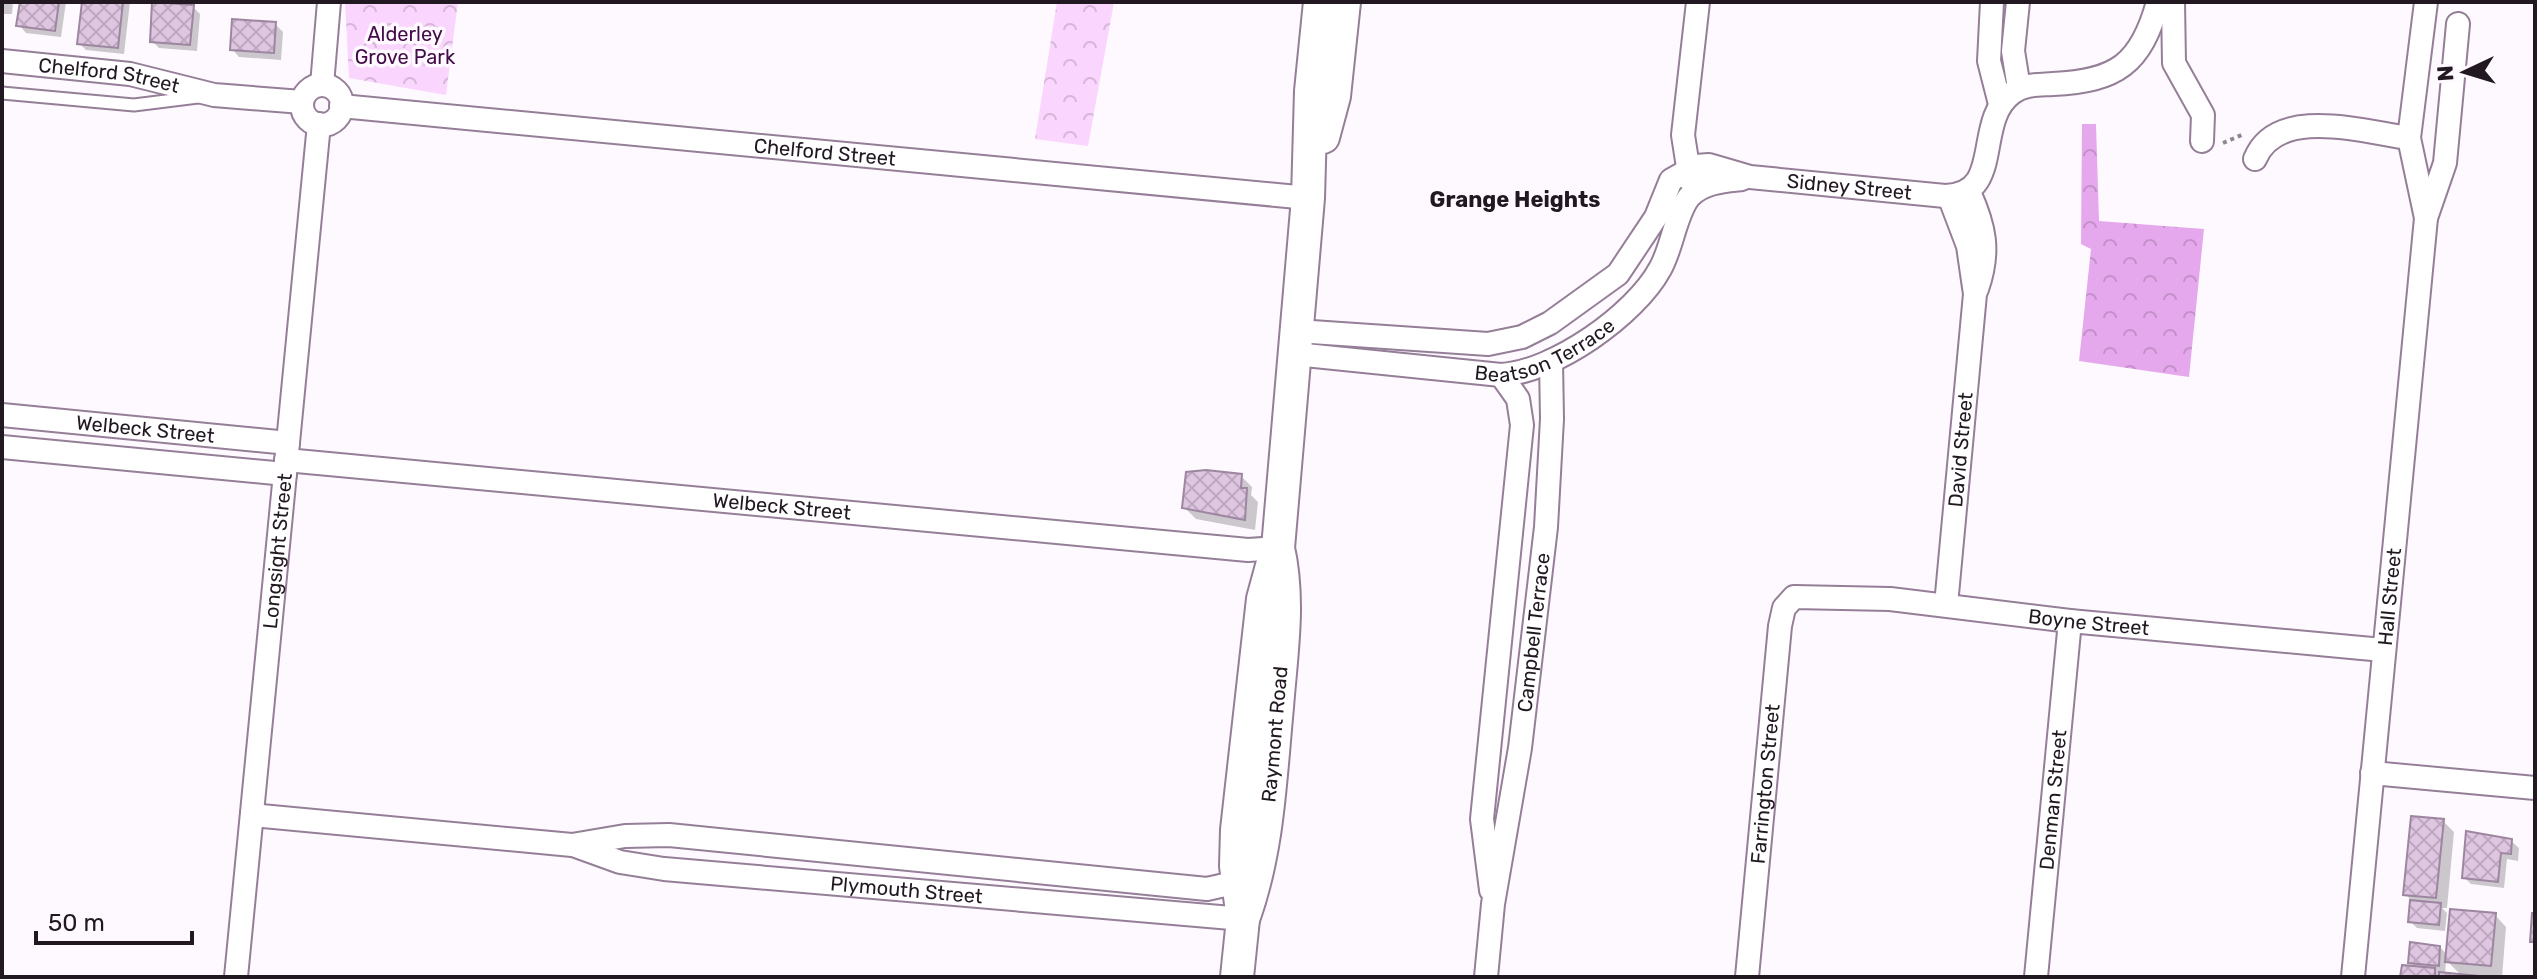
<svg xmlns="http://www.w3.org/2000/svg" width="2537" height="979" viewBox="0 0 2537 979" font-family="Rubik,sans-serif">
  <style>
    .forest { fill: url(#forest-crowns) }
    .park { fill: url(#park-crowns) }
    .shadow { fill: #0003; fill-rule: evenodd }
    .building { fill: url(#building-cross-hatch); stroke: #9d869f; stroke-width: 2 }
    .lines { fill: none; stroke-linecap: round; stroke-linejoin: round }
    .lane-casing { stroke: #957e97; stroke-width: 15 }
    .street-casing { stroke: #957e97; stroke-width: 26 }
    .secondary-casing { stroke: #957e97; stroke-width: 36 }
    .path { stroke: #8f8790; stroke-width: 4; stroke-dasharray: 4 4; stroke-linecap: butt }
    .lane { stroke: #fff; stroke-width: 11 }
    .street { stroke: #fff; stroke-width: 22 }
    .secondary { stroke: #fff; stroke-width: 32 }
    .labels { text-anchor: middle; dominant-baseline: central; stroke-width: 7; stroke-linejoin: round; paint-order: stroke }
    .park-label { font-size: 20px; fill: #430c49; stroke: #fef9ff }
    .street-label { font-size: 20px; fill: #211822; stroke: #fef9ff }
    .neighbourhood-label { font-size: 22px; font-weight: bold; fill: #211822; stroke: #fef9ff }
  </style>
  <defs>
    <pattern id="forest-crowns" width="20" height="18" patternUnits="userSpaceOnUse" patternTransform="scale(2)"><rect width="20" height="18" fill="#e5a8ec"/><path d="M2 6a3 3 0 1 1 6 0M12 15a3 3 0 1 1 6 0" fill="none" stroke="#c490ca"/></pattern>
    <pattern id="park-crowns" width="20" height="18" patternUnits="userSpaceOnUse" patternTransform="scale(2)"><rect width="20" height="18" fill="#fad5fd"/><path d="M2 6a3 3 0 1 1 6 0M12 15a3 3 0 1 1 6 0" fill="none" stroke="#d6b6d9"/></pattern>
    <pattern id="building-cross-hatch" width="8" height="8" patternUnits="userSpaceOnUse" patternTransform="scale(2)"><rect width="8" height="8" fill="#dec5e0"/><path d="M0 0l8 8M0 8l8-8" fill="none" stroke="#bea8c0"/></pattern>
  </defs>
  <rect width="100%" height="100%" fill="#fef9ff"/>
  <path class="forest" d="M2082 124H2096L2099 221 2204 229 2189 377 2079 361 2091 249 2081 244Z"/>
  <path class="park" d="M345 2H458L446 95 349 78Z
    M1057 2H1114L1088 146 1035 139Z"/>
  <path class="shadow" d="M2 2H13L12 14H2Z
    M22 2H66L61 37 26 33 19 25Z
    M84 2H130L124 54 86 50 79 43Z
    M193 7 200 14 197 51 159 48 152 41Z
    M275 24 283 32 281 60 239 57 232 49Z
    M1241 476 1252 487 1251 495 1258 502 1255 530 1196 519 1184 507Z
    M2443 821 2454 832 2447 908H2442L2447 913 2445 931 2417 928 2410 921 2412 901 2405 894Z
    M2511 841 2519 848 2518 861 2507 859 2504 888 2471 884 2464 877Z
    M2495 915 2506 927 2502 977H2402L2416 968 2410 962 2440 947 2448 956ZM2446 960 2462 976 2445 974Z"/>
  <path class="building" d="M20 2H59L55 31 16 26Z
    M82 2H123L118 48 77 44Z
    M152 2 194 5 190 45 150 42Z
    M232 19 276 22 274 53 230 50Z
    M1206 470 1242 474 1241 488H1247L1245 520 1182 508 1186 472Z
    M2411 816 2444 819 2436 898 2403 895Z
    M2466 831 2512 839 2511 854 2501 853 2498 882 2462 878Z
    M2410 900 2441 903 2439 925 2408 922Z
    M2450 909 2496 913 2491 966 2445 962Z
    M2532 913H2535V942H2530Z
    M2410 942 2440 946 2439 966 2408 963Z
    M2402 965 2435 968V977H2400Z
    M2439 972 2489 977H2439Z"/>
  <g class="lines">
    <g class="lane-casing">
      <path id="lane" d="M2 93 134 105 198 97"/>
    </g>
    <g class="street-casing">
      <g id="street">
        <path d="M1992 2 1989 61 2000 104"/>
        <path d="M2018 2 2013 51 2019 88"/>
        <path d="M2173 2 2174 63 2203 115 2202 141"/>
        <path id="s1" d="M2 61 130 74 214 95 302 102"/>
        <path d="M322 85 329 2"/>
        <circle cx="322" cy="105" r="20"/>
        <path id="s2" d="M341 106 1308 198"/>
        <path d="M2255 159C2277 105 2364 132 2409 138"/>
        <path d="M1690 180 1683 135 1698 2"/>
        <path d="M1969 192C1985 227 1990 252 1977 289"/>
        <path d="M2426 218 2445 163 2458 24"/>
        <path id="s3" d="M1297 331 1488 344 1522 337 1550 323 1618 274 1656 217 1671 180 1696 166 1709 165 1750 177 1945 196C2005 195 1973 122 2012 93 2024 84 2038 85 2053 84 2117 81 2141 64 2158 2"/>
        <path id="s4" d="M1295 354 1501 375C1554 372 1635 315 1660 269 1672 249 1676 211 1690 196 1704 182 1724 181 1742 179"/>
        <path id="s5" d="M2 415 288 443"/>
        <path d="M2 447 285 474"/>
        <path id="s6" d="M286 460 1248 550 1278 548"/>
        <path id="s7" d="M1946 605 1975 294 1968 246 1949 196"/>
        <path d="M2372 773 2535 788"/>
        <path d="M252 815 572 845 625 836 669 835 1207 889 1238 882"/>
        <path id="s8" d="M573 845 620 862 664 869 1243 919"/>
        <path d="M1491 890 1482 819 1522 425 1518 399 1501 375"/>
        <path id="s9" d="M236 977 319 124"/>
        <path id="s10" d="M1486 977 1493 904 1520 748 1546 527 1552 419 1551 361"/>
        <path id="s11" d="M1747 977 1780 626 1784 608 1794 597 1890 599 2070 621 2383 650"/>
        <path id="s12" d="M2036 977 2070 621"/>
        <path id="s13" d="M2353 977 2426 218 2409 138 2426 2"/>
      </g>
    </g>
    <g class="secondary-casing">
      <g id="secondary">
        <path d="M1323 137 1334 96 1344 2"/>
        <path id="s14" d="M1243 919C1268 850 1270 780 1277 707 1281 654 1290 601 1278 548L1308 198 1311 91 1320 2"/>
        <path d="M1237 977 1243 919 1236 866 1237 830 1263 599 1275 555"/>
      </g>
    </g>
    <path class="path" d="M2223 143 2244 134"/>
    <use href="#lane" class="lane"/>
    <use href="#street" class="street"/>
    <use href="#secondary" class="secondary"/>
  </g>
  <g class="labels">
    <g class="park-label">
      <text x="405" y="34">Alderley<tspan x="405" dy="23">Grove Park</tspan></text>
    </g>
    <g class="street-label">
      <text stroke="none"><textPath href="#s1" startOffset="108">Chelford Street</textPath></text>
      <text stroke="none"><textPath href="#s2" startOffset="486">Chelford Street</textPath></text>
      <text stroke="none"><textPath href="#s3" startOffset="634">Sidney Street</textPath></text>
      <text stroke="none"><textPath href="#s4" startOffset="256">Beatson Terrace</textPath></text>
      <text stroke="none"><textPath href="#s5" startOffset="144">Welbeck Street</textPath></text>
      <text stroke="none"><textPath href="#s7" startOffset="156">David Street</textPath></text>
      <text stroke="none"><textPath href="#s6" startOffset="498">Welbeck Street</textPath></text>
      <text stroke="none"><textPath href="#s9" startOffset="428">Longsight Street</textPath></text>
      <text stroke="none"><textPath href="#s13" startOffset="382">Hall Street</textPath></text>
      <text stroke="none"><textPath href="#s11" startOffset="682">Boyne Street</textPath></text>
      <text stroke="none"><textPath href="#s10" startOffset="348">Campbell Terrace</textPath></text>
      <text stroke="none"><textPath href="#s14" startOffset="188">Raymont Road</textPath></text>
      <text stroke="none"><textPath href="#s11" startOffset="194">Farrington Street</textPath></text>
      <text stroke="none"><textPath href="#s12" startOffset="178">Denman Street</textPath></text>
      <text stroke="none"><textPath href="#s8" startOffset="338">Plymouth Street</textPath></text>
    </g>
    <g class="neighbourhood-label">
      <text x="1515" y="199">Grange Heights</text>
    </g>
  </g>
  <rect width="2537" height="979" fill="none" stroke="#211822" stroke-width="8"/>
  <g transform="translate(2465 72) rotate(266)" stroke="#fef9ff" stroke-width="6" paint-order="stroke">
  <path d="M0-6L14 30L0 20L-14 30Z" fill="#211822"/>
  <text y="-12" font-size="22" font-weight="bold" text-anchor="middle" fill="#211822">N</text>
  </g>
  <path d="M36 931v12h156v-12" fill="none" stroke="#211822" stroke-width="4"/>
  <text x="48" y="931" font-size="24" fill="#211822" stroke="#fef9ff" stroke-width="6" paint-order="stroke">50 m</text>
</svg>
